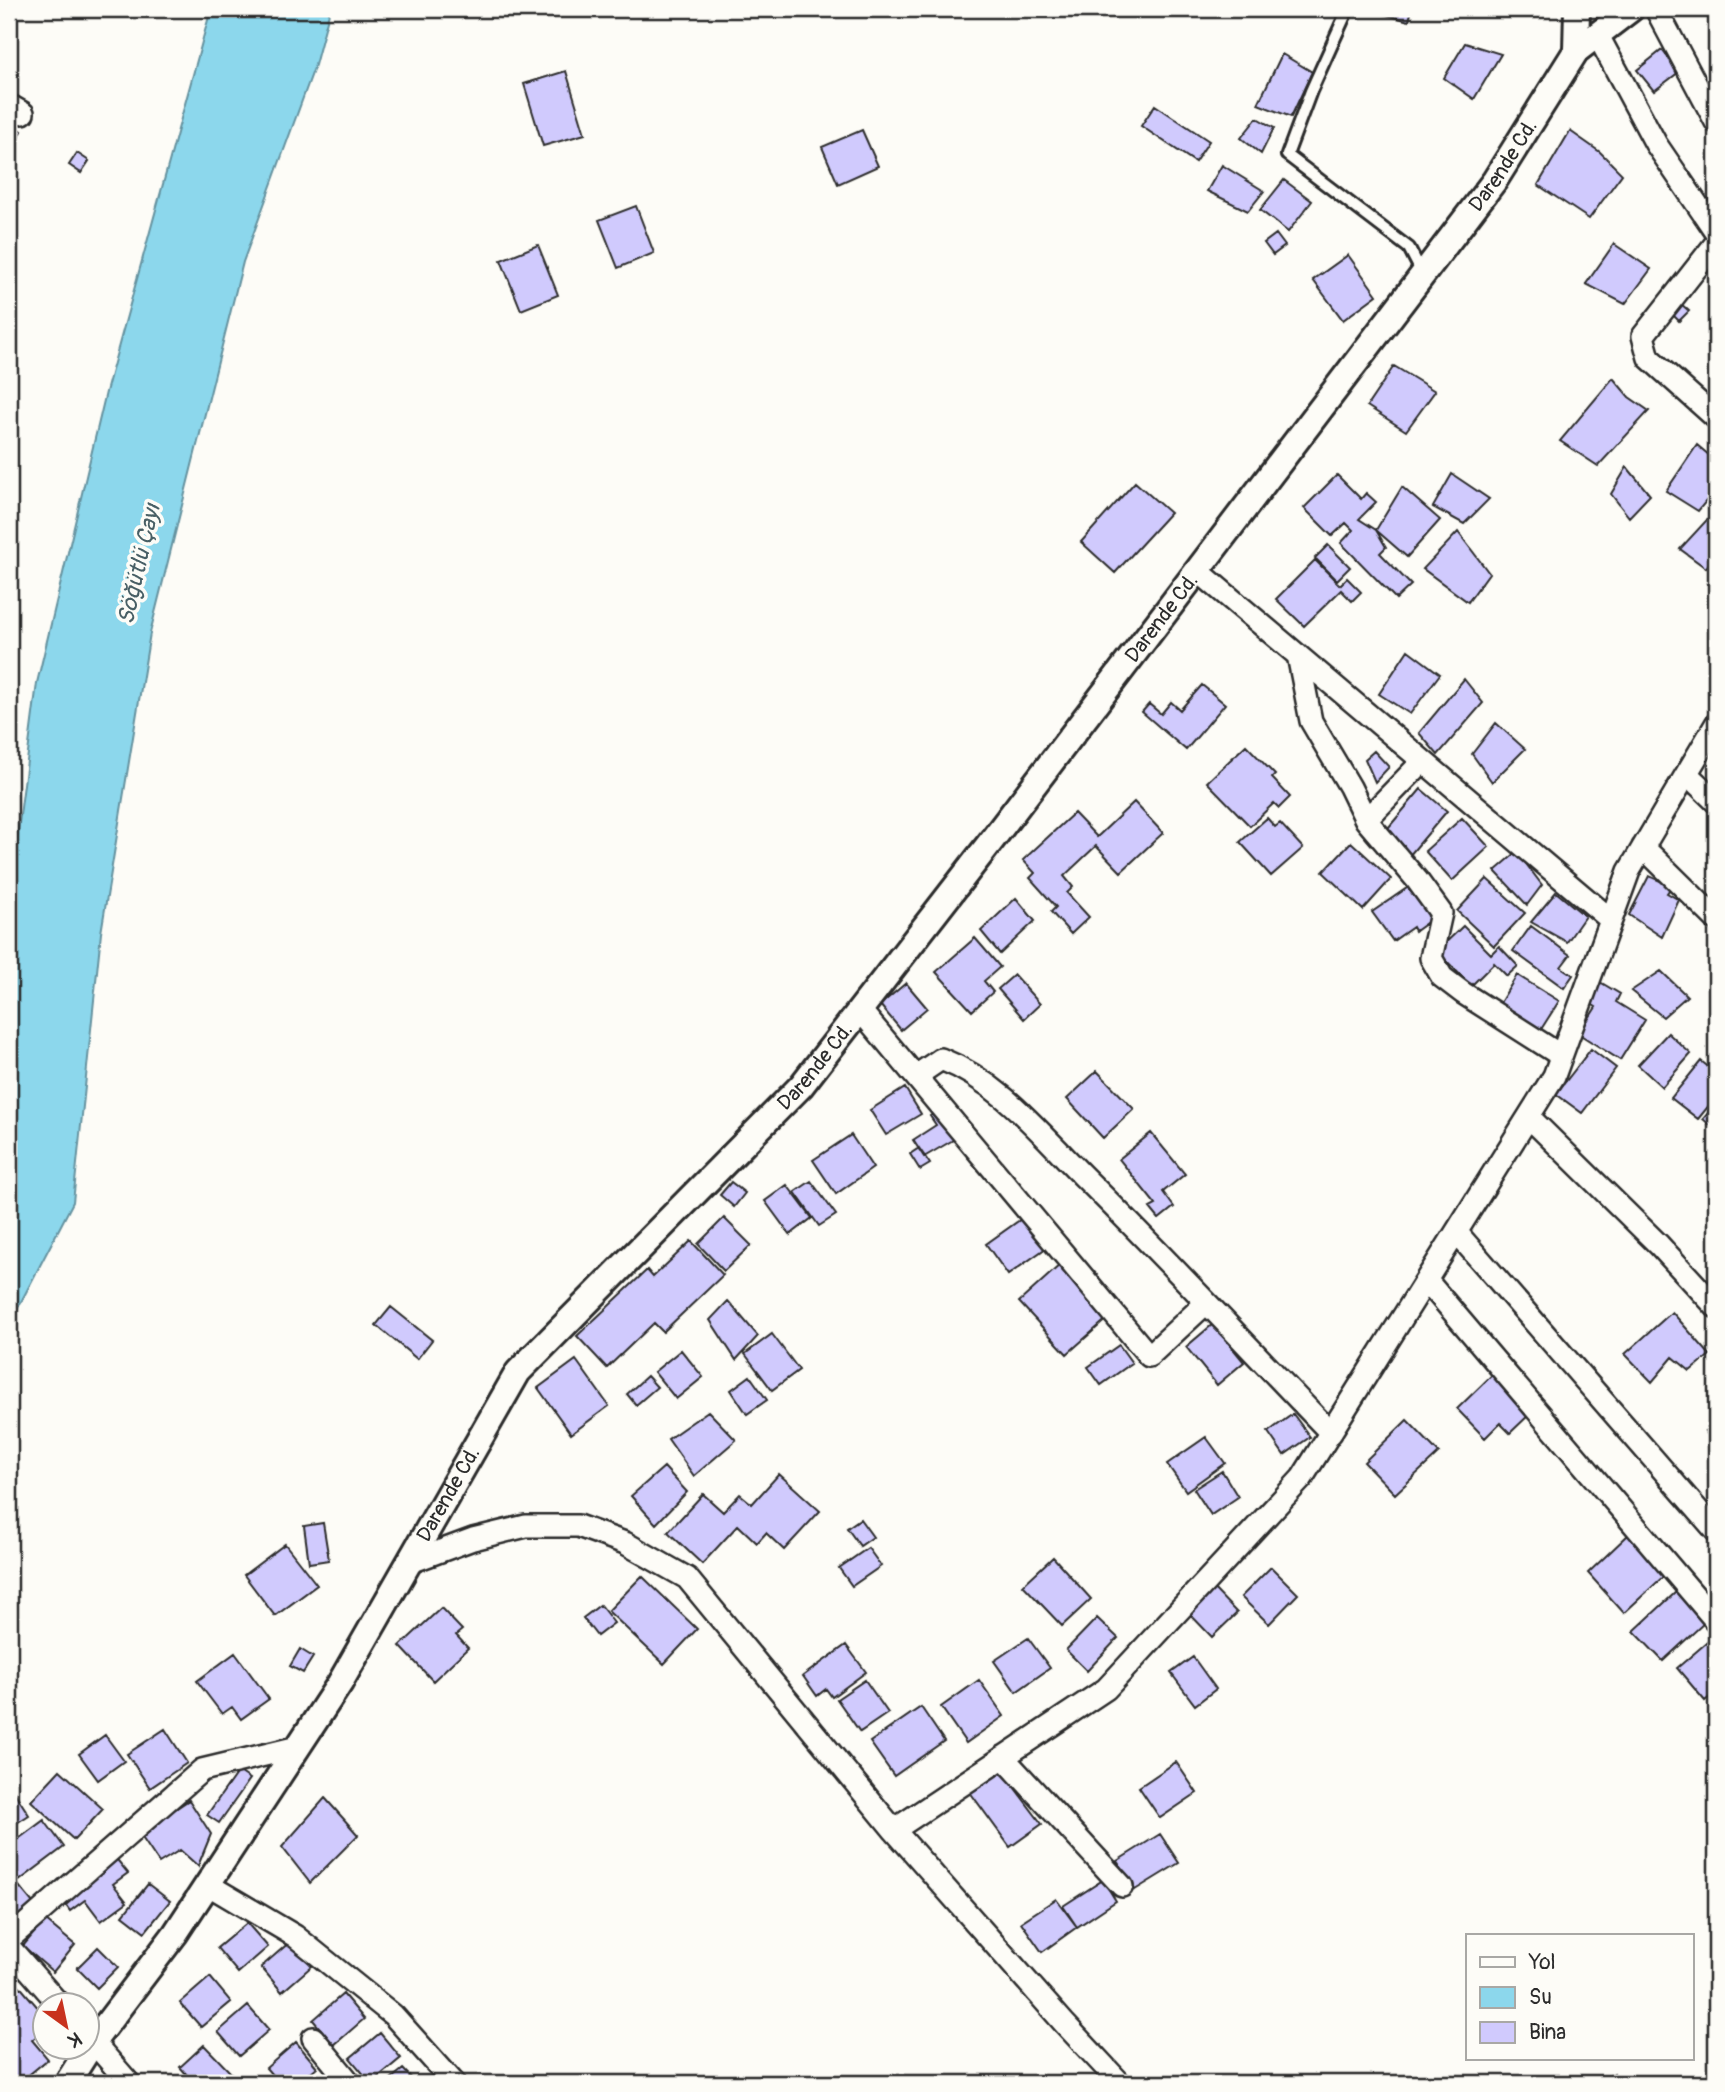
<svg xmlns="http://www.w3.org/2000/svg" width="1725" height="2092" viewBox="0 0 1725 2092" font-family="Pangolin,sans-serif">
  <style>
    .water { fill: #8cd7ec; stroke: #65929f; stroke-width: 2 }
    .building { fill: #d0cafd; stroke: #2b2b2b; stroke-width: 2 }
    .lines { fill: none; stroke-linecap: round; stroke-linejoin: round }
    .service-casing { stroke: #2b2b2b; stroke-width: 16 }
    .minor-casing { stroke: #2b2b2b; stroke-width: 26 }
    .tertiary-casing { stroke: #2b2b2b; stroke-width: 30 }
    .service { stroke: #fdfcf7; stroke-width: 10 }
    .minor { stroke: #fdfcf7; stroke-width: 21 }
    .tertiary { stroke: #fdfcf7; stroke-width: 24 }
    .labels { text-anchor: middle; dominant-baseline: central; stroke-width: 7; stroke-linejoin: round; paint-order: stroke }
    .street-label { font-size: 21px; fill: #2b2b2b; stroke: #fdfcf7 }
    .water-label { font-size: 23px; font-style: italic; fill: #485f65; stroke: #fdfcf7 }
  </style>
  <rect width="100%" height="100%" fill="#fdfcf7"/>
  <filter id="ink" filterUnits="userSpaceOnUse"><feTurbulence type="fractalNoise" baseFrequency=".0143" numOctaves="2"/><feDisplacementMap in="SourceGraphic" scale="14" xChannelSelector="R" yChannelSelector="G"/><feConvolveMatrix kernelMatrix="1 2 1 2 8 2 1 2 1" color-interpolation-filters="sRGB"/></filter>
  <g filter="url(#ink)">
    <path class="water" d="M211 9H330L315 65 243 262 150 633 101 933 73 1202 9 1325V901L37 683 106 392Z"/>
    <path class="building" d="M575 9H596L577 14Z
      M1385 9H1412L1409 21 1383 14Z
      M1465 43 1501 54 1474 99 1444 78Z
      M1662 50 1679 72 1654 91 1637 70Z
      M1282 54 1312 72 1291 117 1258 104Z
      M566 71 585 134 543 146 524 84Z
      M1155 105 1209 141 1195 162 1141 126Z
      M1257 118 1274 128 1261 154 1241 138Z
      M9 123 22 131 9 154Z
      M862 130 878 166 838 184 822 147Z
      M1570 131 1600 152 1622 174 1589 219 1538 185Z
      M77 153 89 161 81 173 69 165Z
      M1222 165 1264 191 1248 211 1207 191Z
      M1284 180 1312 201 1288 232 1260 210Z
      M636 206 654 253 618 268 599 220Z
      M1276 234 1285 246 1273 255 1264 243Z
      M1614 244 1651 269 1625 304 1586 284Z
      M538 245 558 295 521 310 501 260Z
      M1348 255 1377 295 1343 320 1313 280Z
      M1680 303 1689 311 1679 321 1671 313Z
      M1394 366 1435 391 1406 431 1367 406Z
      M1613 378 1629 397 1649 411 1598 466 1560 441Z
      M1697 445 1716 461V489L1698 511 1666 491Z
      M1627 467 1650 495 1629 517 1611 494Z
      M1452 474 1489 499 1464 524 1433 507Z
      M1337 475 1361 499 1366 493 1376 502 1359 519 1376 530 1386 547 1380 553 1411 585 1396 599 1341 543 1353 530 1346 523 1332 536 1304 508Z
      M1135 482 1170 513 1115 573 1081 542Z
      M1402 487 1440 520 1407 557 1376 530Z
      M1716 510V553L1706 568 1680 549Z
      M1458 532 1489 573 1468 602 1423 569Z
      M1328 545 1350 567 1337 580 1315 558Z
      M1315 560 1340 585 1347 578 1361 592 1352 601 1341 590 1304 626 1276 599Z
      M1408 650 1440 674 1410 714 1379 694Z
      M1464 679 1483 703 1438 755 1419 733Z
      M1202 685 1225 704 1186 750 1142 712 1149 704 1161 714 1171 702 1180 710Z
      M1496 723 1525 749 1492 782 1472 754Z
      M1246 745 1275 775 1272 778 1290 797 1279 808 1274 803 1250 826 1207 782Z
      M1374 751 1389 767 1375 782 1365 759Z
      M1421 789 1447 811 1409 856 1383 834Z
      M1134 802 1163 833 1121 872 1096 846 1064 876 1073 887 1067 893 1089 917 1071 934 1051 912 1056 907 1030 878 1035 873 1023 860 1074 813 1097 837Z
      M1267 818 1275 827 1280 823 1303 848 1271 876 1240 842Z
      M1462 818 1489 847 1452 881 1425 851Z
      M1351 842 1391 879 1363 910 1323 872Z
      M1517 852 1542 885 1527 905 1495 871Z
      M1649 876 1672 886 1667 893 1679 900 1662 937 1629 915Z
      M1487 879 1525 913 1494 946 1457 911Z
      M1410 886 1433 918 1415 931 1413 927 1393 941 1372 912Z
      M1556 892 1585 916 1567 942 1531 922Z
      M1016 898 1035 921 1000 954 981 931Z
      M1463 926 1491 954 1499 946 1518 966 1507 976 1494 963 1471 986 1437 951Z
      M1531 926 1570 955 1561 967 1573 975 1564 988 1513 951Z
      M975 938 1000 967 984 981 993 992 972 1011 936 972Z
      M1661 971 1687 996 1663 1017 1631 991Z
      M1014 975 1040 1004 1024 1019 998 989Z
      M1517 975 1559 1001 1540 1031 1498 1006Z
      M1600 982 1620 994 1616 1002 1645 1020 1620 1060 1579 1034 1596 1007 1588 1002Z
      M906 983 927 1008 901 1030 880 1005Z
      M1668 1033 1691 1054 1662 1087 1638 1065Z
      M1591 1049 1616 1068 1582 1113 1556 1094Z
      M1701 1061 1716 1073V1097L1698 1119 1671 1098Z
      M1097 1071 1134 1109 1103 1138 1067 1099Z
      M905 1088 921 1114 886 1135 870 1110Z
      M1716 1104V1120L1711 1126 1703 1119Z
      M943 1108 960 1136 924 1157 913 1140 936 1125 930 1116Z
      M1151 1133 1185 1174 1163 1192 1174 1207 1159 1219 1150 1208 1156 1205 1119 1159Z
      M851 1135 873 1168 836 1194 813 1160Z
      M919 1148 930 1164 920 1170 910 1154Z
      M811 1181 836 1215 819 1226 795 1192Z
      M731 1182 745 1193 734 1207 720 1195Z
      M787 1185 812 1218 790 1235 765 1201Z
      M1024 1217 1046 1248 1008 1275 986 1244Z
      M724 1218 751 1245 724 1271 698 1244Z
      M691 1241 723 1275 663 1332 654 1323 607 1368 577 1336 647 1270 653 1277Z
      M1061 1264 1109 1317 1067 1354 1019 1302Z
      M728 1301 758 1336 736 1360 710 1320Z
      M391 1307 432 1340 417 1359 376 1325Z
      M1672 1312 1710 1355 1690 1371 1673 1357 1652 1382 1625 1354Z
      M1213 1324 1244 1362 1217 1385 1186 1347Z
      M772 1334 799 1370 772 1390 745 1354Z
      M1119 1345 1132 1363 1101 1385 1088 1367Z
      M681 1350 703 1377 676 1399 654 1372Z
      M576 1360 609 1406 571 1434 538 1388Z
      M1493 1374 1531 1413 1510 1433 1500 1423 1485 1438 1457 1409Z
      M647 1376 657 1387 636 1405 627 1394Z
      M750 1376 767 1400 747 1414 731 1390Z
      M708 1411 736 1440 694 1476 668 1439Z
      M1293 1414 1310 1437 1284 1455 1268 1432Z
      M1407 1420 1439 1453 1395 1494 1364 1462Z
      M1716 1423V1445L1705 1431Z
      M1206 1437 1225 1463 1186 1491 1167 1464Z
      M664 1467 687 1492 656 1524 631 1496Z
      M1222 1471 1238 1497 1211 1515 1194 1489Z
      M779 1474 820 1511 784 1550 766 1533 757 1543 738 1525 702 1564 668 1532 703 1494 723 1512 740 1494 752 1504Z
      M860 1519 873 1537 860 1546 847 1528Z
      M323 1523 329 1560 309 1563 304 1526Z
      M1628 1535 1666 1574 1624 1613 1588 1573Z
      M285 1544 317 1585 275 1616 244 1575Z
      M868 1548 881 1566 852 1586 839 1568Z
      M1053 1557 1091 1599 1062 1626 1023 1585Z
      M1271 1567 1298 1594 1269 1624 1241 1597Z
      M642 1576 697 1629 664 1664 608 1611Z
      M1716 1582V1601L1708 1587Z
      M1211 1586 1237 1613 1212 1637 1186 1610Z
      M1676 1592 1704 1623 1663 1661 1634 1631Z
      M600 1605 614 1623 597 1636 583 1618Z
      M441 1608 462 1630 456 1635 468 1648 433 1681 400 1646Z
      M1097 1618 1118 1638 1087 1671 1066 1650Z
      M1028 1638 1050 1668 1016 1692 994 1661Z
      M1712 1638 1716 1643V1692L1705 1701 1677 1668Z
      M846 1645 866 1672 832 1697 826 1689 817 1696 803 1676Z
      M300 1649 313 1657 303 1673 290 1666Z
      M235 1653 269 1699 241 1719 232 1707 222 1714 197 1681Z
      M1193 1657 1216 1689 1195 1705 1171 1673Z
      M865 1680 888 1713 860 1732 837 1699Z
      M979 1680 1004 1716 966 1743 941 1707Z
      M921 1707 944 1741 894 1776 870 1742Z
      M165 1729 187 1763 150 1788 127 1754Z
      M105 1735 124 1761 98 1780 79 1754Z
      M1003 1762 1015 1780 1011 1783 1042 1824 1010 1847 967 1788Z
      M1176 1762 1197 1793 1160 1818 1139 1787Z
      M60 1770 103 1809 74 1840 31 1801Z
      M238 1771 250 1779 219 1823 207 1815Z
      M9 1784 29 1815 9 1828Z
      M325 1798 358 1835 310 1883 282 1847Z
      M189 1800 211 1834 198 1866 180 1850 159 1863 139 1833Z
      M44 1820 64 1847 19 1881 9 1868V1846Z
      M1160 1834 1179 1863 1135 1890 1117 1861Z
      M114 1856 128 1873 113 1884 127 1902 101 1921 85 1900 70 1911 60 1897Z
      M9 1874 33 1903 9 1924Z
      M1103 1880 1116 1901 1077 1927 1063 1906Z
      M148 1884 170 1901 145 1932 123 1915Z
      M1056 1899 1077 1927 1042 1952 1021 1922Z
      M45 1920 75 1945 53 1972 23 1946Z
      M247 1923 268 1947 238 1973 217 1948Z
      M291 1941 312 1966 282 1992 261 1967Z
      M98 1947 118 1967 97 1988 77 1968Z
      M210 1977 231 2002 201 2027 180 2003Z
      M17 1983 46 2017V2028L32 2040 48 2059 19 2083H9V1990Z
      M343 1994 364 2019 334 2045 313 2020Z
      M248 2006 269 2030 239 2056 218 2032Z
      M380 2033 401 2058 371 2083 350 2058Z
      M296 2042 317 2067 298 2083H279L266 2068Z
      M204 2045 231 2073 220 2083H194L180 2067Z
      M403 2069 416 2083H386Z
      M1614 2073 1620 2083H1597Z"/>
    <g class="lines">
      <g class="service-casing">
        <path id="service" d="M1348 9 1311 91 1287 155 1409 248 1423 275"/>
      </g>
      <g class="minor-casing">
        <path id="minor" d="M1656 9 1716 122
          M1597 34 1656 144 1716 232
          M9 105 23 113
          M1716 243 1643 336 1649 358 1716 418
          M1197 570 1611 920
          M1298 655 1311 721 1350 787 1366 820
          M1423 761 1366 820 1417 880 1441 913 1431 958 1442 977 1463 993 1560 1055
          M1687 774 1716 802
          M1643 847 1716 919
          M860 1010 1149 1356 1206 1303
          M916 1076 941 1059C1000 1082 1040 1133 1083 1176 1168 1260 1248 1347 1331 1433
          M1529 1117 1659 1245 1716 1307
          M1457 1233 1716 1531
          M1427 1281 1716 1621
          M408 1563 473 1539 526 1526H578L625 1543 687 1578 894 1830 1064 2023 1120 2083
          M1003 1757 1122 1886
          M894 1830 1106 1689 1302 1478 1554 1076 1629 871 1716 724
          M207 1884 295 1936 393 2015 454 2083
          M9 1939 202 1770 298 1747
          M9 1947 59 2004
          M88 2036 129 2083
          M313 2038 350 2083"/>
      </g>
      <g class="tertiary-casing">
        <g id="tertiary">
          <path d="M1576 51 1577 9"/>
          <path id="s1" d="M67 2083 93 2042 175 1934 340 1683 518 1372 801 1086 992 840 1495 180 1576 51 1631 9"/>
        </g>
      </g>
      <use href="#service" class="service"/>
      <use href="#minor" class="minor"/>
      <use href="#tertiary" class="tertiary"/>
    </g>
  </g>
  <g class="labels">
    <g class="street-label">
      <text stroke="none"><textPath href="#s1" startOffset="2403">Darende Cd.</textPath></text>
      <text stroke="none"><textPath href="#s1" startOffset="1836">Darende Cd.</textPath></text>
      <text stroke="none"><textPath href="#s1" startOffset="1269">Darende Cd.</textPath></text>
      <text stroke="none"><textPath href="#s1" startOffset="702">Darende Cd.</textPath></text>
    </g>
    <g class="water-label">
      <text transform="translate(139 564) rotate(-77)">Söğütlü Çayı</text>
    </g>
  </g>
  <rect width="1725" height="2092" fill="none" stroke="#fdfcf7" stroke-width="35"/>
  <rect x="18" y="18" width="1690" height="2057" fill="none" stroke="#2b2b2b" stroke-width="2.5" filter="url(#ink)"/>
  <rect x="1466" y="1934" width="228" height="126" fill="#fdfcf7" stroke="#a9a8a5" stroke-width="2"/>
  <rect x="1480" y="1957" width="35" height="10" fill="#fdfcf7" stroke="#a9a8a5" stroke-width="2"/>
  <text x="1529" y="1969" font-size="21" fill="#2b2b2b">Yol</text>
  <rect x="1480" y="1987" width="35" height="21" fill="#8cd7ec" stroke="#a9a8a5" stroke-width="2"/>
  <text x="1529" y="2004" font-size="21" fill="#2b2b2b">Su</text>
  <rect x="1480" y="2022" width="35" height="21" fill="#d0cafd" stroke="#a9a8a5" stroke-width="2"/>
  <text x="1529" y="2039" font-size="21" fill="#2b2b2b">Bina</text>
  <g transform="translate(66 2026) rotate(147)"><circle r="33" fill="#fdfcf7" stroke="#a9a8a5" stroke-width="2"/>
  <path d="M0-5L12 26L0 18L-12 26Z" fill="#c8321e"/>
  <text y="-10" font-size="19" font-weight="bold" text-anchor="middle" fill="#2b2b2b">K</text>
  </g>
</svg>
